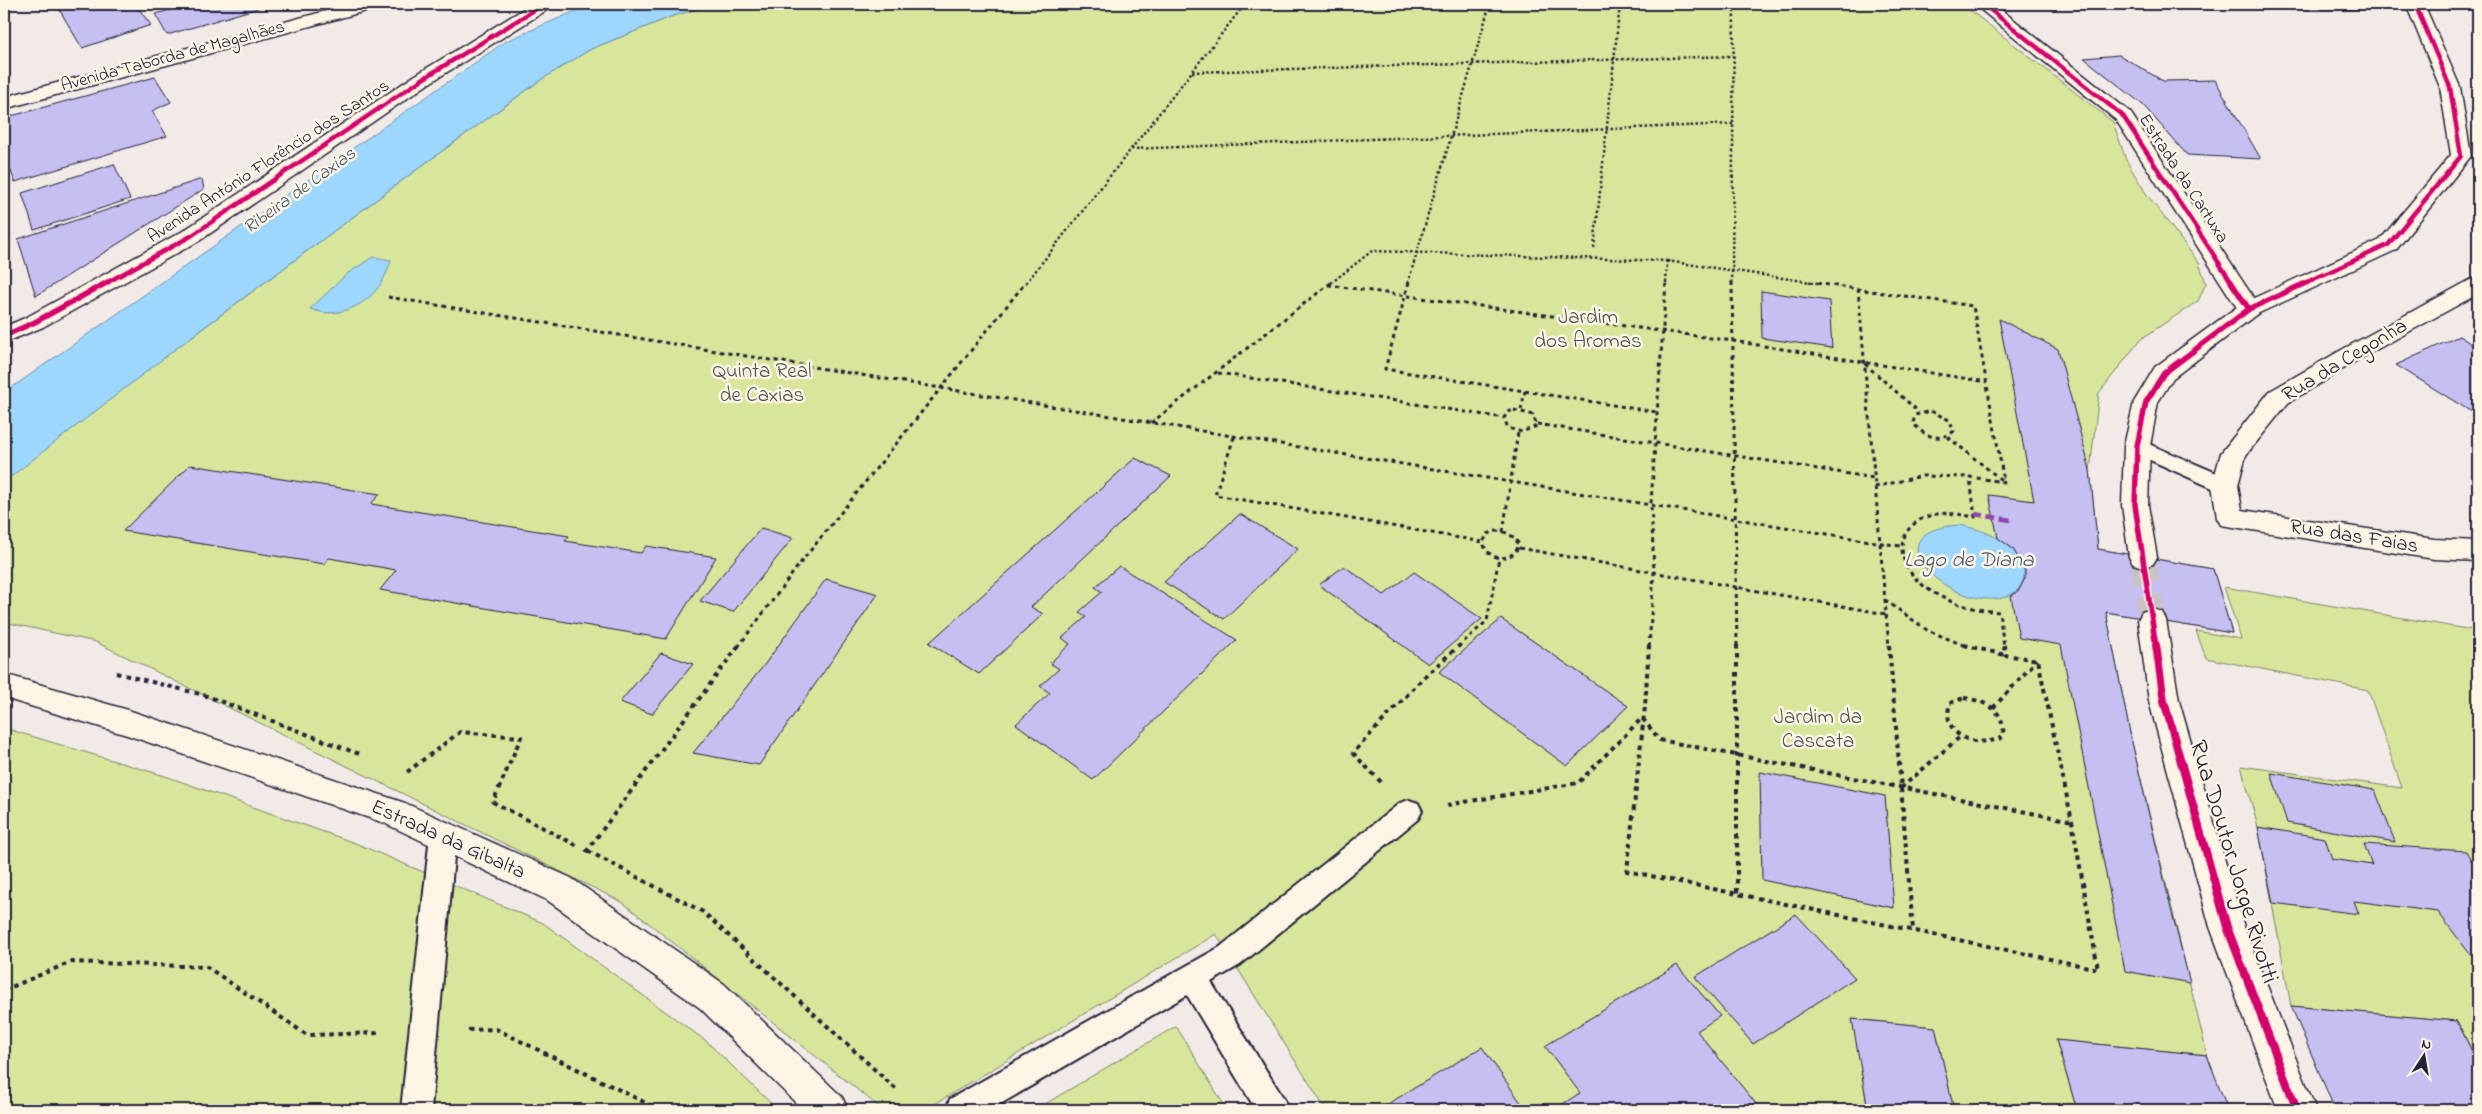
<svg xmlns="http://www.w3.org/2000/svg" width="2482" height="1114" viewBox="0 0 2482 1114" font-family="'Indie Flower',sans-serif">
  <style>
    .green { fill: #d7e69a; stroke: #7c846a }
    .water { fill: #9dd7fe; stroke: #6c8fb0 }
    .building { fill: #c6bff1; stroke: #22223b }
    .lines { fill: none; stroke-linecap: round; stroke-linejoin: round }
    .secondary-tunnel { stroke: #c8c2c5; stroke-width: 26; stroke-dasharray: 26 13; stroke-linecap: butt }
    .lane-casing { stroke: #22223b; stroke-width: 4 }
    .street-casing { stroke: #22223b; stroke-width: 3 }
    .secondary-casing { stroke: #22223b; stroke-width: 3 }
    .path-far2 { stroke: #22223b; stroke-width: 2.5; stroke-dasharray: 2.5 2.5; stroke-linecap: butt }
    .path-far1 { stroke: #22223b; stroke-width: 3; stroke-dasharray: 4 4; stroke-linecap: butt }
    .path { stroke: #22223b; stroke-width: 4; stroke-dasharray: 4.5 4.5; stroke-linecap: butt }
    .lane { fill: #fcf5e5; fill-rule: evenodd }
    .street { fill: #fcf5e5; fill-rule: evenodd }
    .secondary { fill: #fcf5e5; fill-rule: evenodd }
    .quiet { stroke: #8e44ad; stroke-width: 4.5; stroke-dasharray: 9 4.5; stroke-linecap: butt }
    .cycleway-far2-casing { stroke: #fcf5e5; stroke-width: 7 }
    .cycleway-far1-casing { stroke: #fcf5e5; stroke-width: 9 }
    .cycleway-casing { stroke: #fcf5e5; stroke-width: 11 }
    .cycleway-far2 { stroke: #d6006c; stroke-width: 4.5 }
    .cycleway-far1 { stroke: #d6006c; stroke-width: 5.5 }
    .cycleway { stroke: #d6006c; stroke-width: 8 }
    .labels { text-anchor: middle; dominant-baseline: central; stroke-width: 5; stroke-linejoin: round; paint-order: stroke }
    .far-street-label { font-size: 18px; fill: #22223b; stroke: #fcf5e5 }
    .far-water-label { font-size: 19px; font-style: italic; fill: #475876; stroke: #fcf5e5 }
    .park-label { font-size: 21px; fill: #4f5353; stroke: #fcf5e5 }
    .street-label { font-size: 21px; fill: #22223b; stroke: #fcf5e5 }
    .water-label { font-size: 22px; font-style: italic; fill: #475876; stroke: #fcf5e5 }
    .near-street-label { font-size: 25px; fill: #22223b; stroke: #fcf5e5 }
  </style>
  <rect width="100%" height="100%" fill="#f1eae7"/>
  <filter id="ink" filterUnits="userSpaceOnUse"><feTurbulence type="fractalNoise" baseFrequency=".02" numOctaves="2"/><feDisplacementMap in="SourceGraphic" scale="10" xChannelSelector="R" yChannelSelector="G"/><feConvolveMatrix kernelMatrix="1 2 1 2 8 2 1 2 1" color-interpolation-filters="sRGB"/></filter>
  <g filter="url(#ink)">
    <path class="green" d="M714 4H1962L2113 122 2126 160 2147 195 2199 263 2206 283 2198 301 2141 339 2099 393 2090 470 2098 549 2213 569 2232 633 2106 612 2131 738 2207 1055 2056 1040 2077 1110H1954L1935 1027 1853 1019 1868 1110H1326L1216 934 925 1110H883L622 902 96 642 4 622V478L47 444 427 162 542 79 591 49 673 16Z
      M2224 587 2478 631V1063L2457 1021 2291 1006 2258 827 2241 766 2402 788 2368 690 2206 658 2196 631 2241 639Z
      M4 728 165 776 355 843 543 923 706 1041 778 1110H4Z
      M1176 1026 1227 1110H1035Z"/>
    <path class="water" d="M592 4H714L673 16 591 49 542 79 427 162 191 337 4 482V393L506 41Z
      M373 257 391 260C384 289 361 312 329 313 323 313 316 311 310 309L347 274Z
      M1960 525C1979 529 1997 535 2011 548 2037 572 2022 601 1988 599 1932 596 1876 530 1960 525Z"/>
    <path class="building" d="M81 4H135L151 25 82 48 59 9Z
      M194 4H255L258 8 167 35 155 14Z
      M2146 4H2377L2381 10Z
      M2119 55 2163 81 2215 80 2261 159 2187 155 2143 105 2084 58Z
      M155 77 171 102 152 111 167 136 15 182 4 153V118Z
      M114 164 130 199 34 230 22 193Z
      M202 179 204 189 36 296 18 239Z
      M1761 291 1829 301 1832 348 1762 338Z
      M1999 319 2058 349 2090 470 2098 549 2213 569 2232 633 2106 612 2131 738 2172 913 2190 983 2125 971 2061 645 2019 638 2011 596 2019 590 2025 578V570L2013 549 1998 538 1989 495 2034 501Z
      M2459 336 2478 348V407L2470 411 2396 365Z
      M1135 458 1171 476 1031 607 1043 614 979 674 929 643Z
      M190 465 380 494 371 504 569 536 565 541 641 553 646 546 716 557 666 639 380 590 396 570 329 558 324 564 123 531Z
      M1240 514 1298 549 1224 619 1164 582Z
      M761 528 793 538 733 612 700 601Z
      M1119 566 1237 640 1093 780 1016 724 1050 693 1040 686 1059 669 1050 663 1070 644 1062 638 1086 617 1079 612 1102 592 1095 587Z
      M1344 566 1384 595 1414 572 1482 619 1428 664 1319 585Z
      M826 579 878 594 759 765 693 753 765 664Z
      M1501 619 1628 706 1567 766 1439 672Z
      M661 653 693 664 652 714 620 702Z
      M1760 772 1885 796 1894 908 1762 880Z
      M2271 773 2375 790 2395 842 2287 823Z
      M2258 827 2325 838 2332 859 2372 865 2364 844 2466 851 2478 873V954H2470L2438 912 2354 901 2359 914 2273 903Z
      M1796 914 1855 978 1753 1044 1695 977Z
      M1677 965 1720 1016 1697 1031 1761 1110H1553L1580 1093 1545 1046Z
      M2291 1006 2457 1021 2478 1063V1110H2335Z
      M1852 1019 1935 1027 1954 1110H1868Z
      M2056 1040 2207 1055 2228 1110H2077Z
      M1482 1047 1526 1110H1378Z"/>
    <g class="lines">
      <path class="secondary-tunnel" d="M2143 557 2152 620"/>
      <g class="lane-casing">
        <path id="lane" d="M2137 439 2233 480 2236 485 2233 490 2225 493 2217 490 2130 451 2127 446 2130 441Z
          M1409 800 1418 803 1422 811 1418 819 1240 965 1211 982 1284 1099 1288 1110H1256L1187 995 990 1110H946L950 1099 1220 947 1400 803Z
          M443 823 452 827 456 835 431 1110H401L430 835 434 827Z"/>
      </g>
      <g class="street-casing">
        <path id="street" d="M352 4H380L377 8 4 109V97Z
          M532 4H553L550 8 428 84 199 241 43 327 4 343V327L27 317 183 231 414 76Z
          M1974 4H1994L2130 112 2261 309 2257 314 2249 316 2241 314 2116 120Z
          M2478 278V294L2361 358 2288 403 2246 455 2238 485 2242 510 2434 539 2478 541V561L2434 559 2221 525 2217 518 2212 485 2221 453 2270 391 2345 348 2470 280Z"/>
      </g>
      <g class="secondary-casing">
        <path id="secondary" d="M2406 4H2424L2460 87 2471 156 2396 250 2257 314 2173 378 2158 402 2150 446 2148 505 2157 557 2153 564 2143 567 2133 564 2129 557 2122 505 2124 446 2134 402 2155 367 2241 304 2380 240 2451 155 2440 87Z
          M2152 609 2162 612 2166 620 2179 701 2244 927 2316 1110H2278L2210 927 2149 701 2138 620 2142 612Z
          M4 674 128 710 405 803 571 878 724 984 842 1097 848 1110H803L700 1008 547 900 384 823 127 735 4 698Z"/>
      </g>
      <path class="path-far2" d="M1192 72 1733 56
        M1131 149 1733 124
        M1594 248 1620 4
        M1667 261 1817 283
        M1026 283 1245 4
        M1331 283 1372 251 1667 261
        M1408 283 1490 4
        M1666 283 1667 261
        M1732 283 1734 4"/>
      <path class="path-far1" d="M1409 282 1385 369 1657 412
        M1732 282 1737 647
        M1809 282 1973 306 2004 482 1970 477 1975 517C1961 515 1948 511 1933 515 1897 524 1893 557 1918 581 1941 602 1970 609 1999 612L2004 647
        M1328 285 1733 341 1987 382
        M1858 288 1889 647
        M388 297 1900 546
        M1865 364 1919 412
        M1218 373 1504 418
        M1514 410 1533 415 1537 426 1522 432 1508 428 1504 418 1508 412Z
        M1521 410 1525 391
        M1931 411 1949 420 1954 431C1940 443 1923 436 1913 423L1915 415Z
        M1151 423 1332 282
        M1537 424 1874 478
        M1234 437 1215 495 1483 542
        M1948 437 2004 482
        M1875 487 1922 476 1970 477
        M1495 531C1506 531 1514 535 1519 545 1512 564 1487 561 1483 542L1488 534Z
        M1503 532 1518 432
        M1519 548 1886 614
        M1885 600 1927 630 1968 647
        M738 647 798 566 1026 282
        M1458 647 1487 621 1499 558
        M1649 647 1654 572 1651 503 1666 282"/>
      <path class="path" d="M1649 645 1645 706 1627 871 2098 969 2072 821 2038 660 2005 655 2004 645
        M1737 645V893
        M1889 645 1913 930
        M1964 645 2005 655
        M116 673 204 695 359 754
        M1964 698C1987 701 2006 711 2003 737 1977 749 1940 737 1950 703Z
        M1993 708 2037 660
        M407 772 460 732 521 737 493 802 580 847
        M1381 782 1353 753 1424 677 1460 645
        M1901 788 1961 736
        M1447 805 1578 783 1642 718 1660 740 2072 821
        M588 851 703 912 897 1090
        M586 852 739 645
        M4 990 71 962 207 967 307 1035 379 1033
        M468 1030 496 1029 660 1110"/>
      <use href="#lane" class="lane"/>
      <use href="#street" class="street"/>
      <use href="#secondary" class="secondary"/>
      <path class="quiet" d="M1975 514 2011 520"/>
      <g class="cycleway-far2-casing">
        <path id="cycleway-far2" d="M1983 4 2123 116 2232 283
          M106 283 191 236 421 80 544 4
          M2305 283 2388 245 2461 156 2450 87 2415 4"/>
      </g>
      <g class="cycleway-far1-casing">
        <path id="cycleway-far1" d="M2231 282 2249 309
          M4 336 35 322 108 282
          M2156 647 2135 505 2137 446 2146 402 2164 373 2249 309 2308 282"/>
      </g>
      <g class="cycleway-casing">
        <path id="cycleway" d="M2156 645 2164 701 2227 927 2297 1110"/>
      </g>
      <use href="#cycleway-far2" class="cycleway-far2"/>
      <use href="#cycleway-far1" class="cycleway-far1"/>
      <use href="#cycleway" class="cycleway"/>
    </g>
  </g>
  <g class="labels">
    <g class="far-street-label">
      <text transform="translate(173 57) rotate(-15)">Avenida Taborda de Magalhães</text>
      <text transform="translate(269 162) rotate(-33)">Avenida António Florêncio dos Santos</text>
      <text transform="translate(2183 179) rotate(57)">Estrada da Cartuxa</text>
    </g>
    <g class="far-water-label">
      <text transform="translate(300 191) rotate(-36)">Ribeira de Caxias</text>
    </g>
    <g class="park-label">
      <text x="1588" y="318">Jardim<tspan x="1588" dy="24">dos Aromas</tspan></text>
      <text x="762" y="372">Quinta Real<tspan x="762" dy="24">de Caxias</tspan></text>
      <text x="1818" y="718">Jardim da<tspan x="1818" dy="24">Cascata</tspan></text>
    </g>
    <g class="street-label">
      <text transform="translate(2345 361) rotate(-31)">Rua da Cegonha</text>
      <text transform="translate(2354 537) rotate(9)">Rua das Faias</text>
      <text transform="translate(448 840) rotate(24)">Estrada da Gibalta</text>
    </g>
    <g class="water-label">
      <text x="1969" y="561">Lago de Diana</text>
    </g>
    <g class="near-street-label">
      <text transform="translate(2233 862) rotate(73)">Rua Doutor Jorge Rivotti</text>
    </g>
  </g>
  <rect width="2482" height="1114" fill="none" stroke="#fcf5e5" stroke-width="20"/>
  <rect x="10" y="10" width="2462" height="1094" fill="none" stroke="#22223b" stroke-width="2" filter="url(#ink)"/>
  <g transform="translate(2424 1056) rotate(12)" stroke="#fcf5e5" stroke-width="4" paint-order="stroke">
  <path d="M0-4L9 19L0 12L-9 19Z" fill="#22223b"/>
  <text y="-8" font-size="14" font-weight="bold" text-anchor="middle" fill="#22223b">N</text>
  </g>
</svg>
